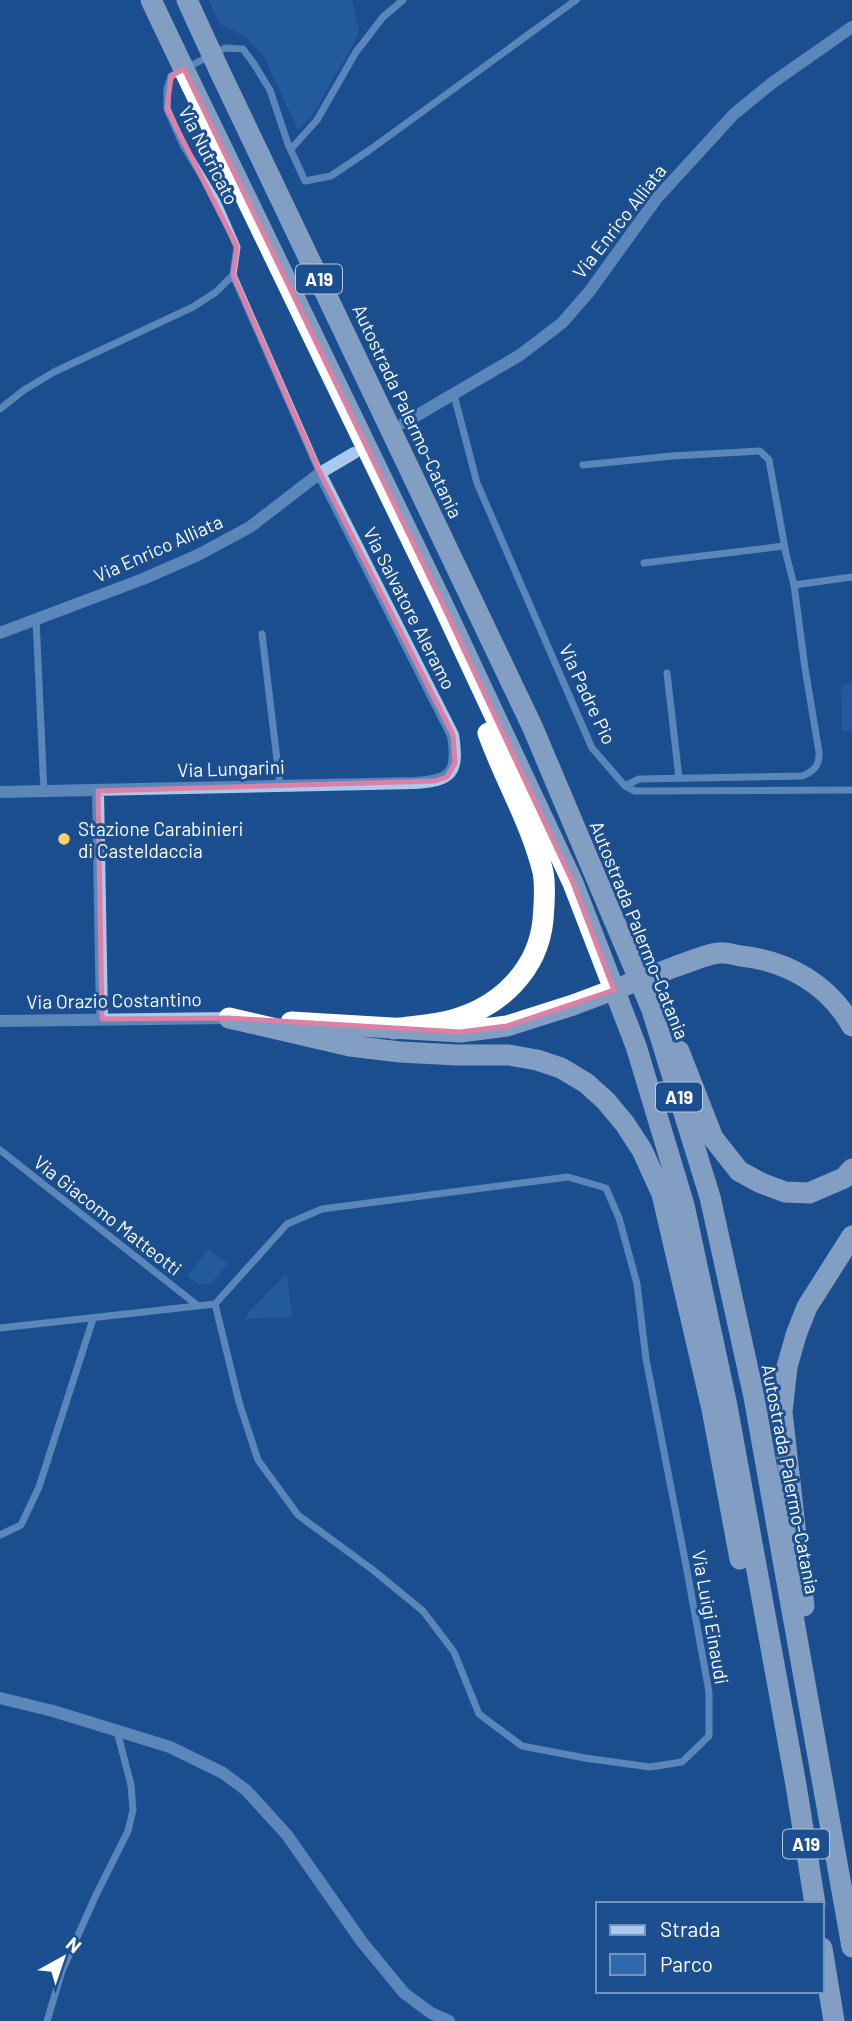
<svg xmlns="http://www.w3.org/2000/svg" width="852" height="2021" viewBox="0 0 852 2021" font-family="Barlow,sans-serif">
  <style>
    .green { fill: #2e69ad }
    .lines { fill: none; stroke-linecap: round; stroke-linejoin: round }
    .minor { stroke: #a9c9ee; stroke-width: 7 }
    .tertiary { stroke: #a9c9ee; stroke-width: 12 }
    .motorway { stroke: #fff; stroke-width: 21 }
    .motorway-bridge { stroke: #fff; stroke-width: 21 }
    .marked { fill: none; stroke: #dd80a5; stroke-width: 5; stroke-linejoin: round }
    .poi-dot { fill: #ffd166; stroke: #1b4f8f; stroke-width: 2.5 }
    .labels { text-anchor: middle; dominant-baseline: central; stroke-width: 6; stroke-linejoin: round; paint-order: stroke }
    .shield { fill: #1b4f8f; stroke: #bbcadd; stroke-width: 2 }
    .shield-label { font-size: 18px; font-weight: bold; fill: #fff }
    .street-label { font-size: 19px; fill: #fff; stroke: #1b4f8f }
    .poi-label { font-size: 19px; fill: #fff; stroke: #1b4f8f; text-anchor: start }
  </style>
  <rect width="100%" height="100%" fill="#1b4f8f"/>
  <path class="green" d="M209 0H352L359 31 351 49 311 117 298 130 264 57 246 37 220 24Z
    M852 684V731H842L841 685Z
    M209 1249 228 1264 211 1283 199 1285 187 1276Z
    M287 1273 292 1317 244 1319 249 1312Z"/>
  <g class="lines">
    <path class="minor" d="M291 149 317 120 356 52 383 17 403 0
      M233 275 320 473
      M454 395 477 483 592 748 625 786 635 791 852 790
      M0 409 24 390 54 372 193 307 216 292 233 275 237 247 217 201 183 145 167 109V89L171 76 225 48 243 49 254 64 270 90 288 144 305 181 331 176 371 149 576 0
      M583 465 672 456 760 451 769 460 786 554 794 585 805 668 819 752C820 765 814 772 802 776L639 779 625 786
      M644 563 784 546
      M794 585 852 577
      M36 619 44 792
      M262 634 280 785
      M667 673 679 778
      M0 1150 197 1305
      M568 1177 606 1188 619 1218 637 1284 646 1359 686 1565 709 1692V1736L682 1762 650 1767 585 1758 522 1746 479 1714 454 1652 423 1611 373 1570 298 1515 258 1460 239 1402 215 1304 287 1224 322 1209Z
      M0 1328 215 1304
      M0 1535 21 1525 39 1487 93 1319
      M47 2021 62 1971 96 1895 128 1831 133 1810 131 1785 117 1731"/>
    <path class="tertiary" d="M404 423 520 355 562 323 589 292 657 198 734 114 772 83 852 27
      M0 633 143 579 198 555 250 527 320 473 354 453
      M98 791 102 1019
      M0 792 414 783C452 781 459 773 453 735L320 473
      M0 1021 229 1018
      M0 1698 53 1711 170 1747 223 1773 246 1790 287 1835 362 1942 404 1993 431 2013 449 2021"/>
    <path class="motorway" d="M220 72 532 726 652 1010 710 1197 754 1397 852 1947
      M192 86 443 605 573 883 636 1046 684 1205 727 1406 796 1785 815 1904
      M677 966C690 962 706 954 719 953 726 952 734 955 741 956 788 961 829 985 852 1026
      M229 1018 350 1046 400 1052 457 1055H509L537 1060 561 1068 586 1083 606 1101 625 1124 642 1150 662 1194 712 1409 740 1559
      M291 1022 460 1032 507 1026 573 1005
      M394 1029C413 1026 434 1025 452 1020 500 1007 538 970 543 920 544 905 546 887 543 872 531 823 505 780 488 733
      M679 1051 713 1138 739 1171 761 1183 785 1192 809 1193 844 1178 852 1169
      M804 1606 782 1412 787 1367 796 1335 807 1307 852 1236
      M822 1948 834 2021"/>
    <path class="motorway-bridge" d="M151 0 192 86
      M187 0 220 72
      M573 1005 677 966"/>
  </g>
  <path d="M0 0H852V2021H0ZM184 69 443 605 573 883 614 990 507 1026 460 1032 229 1018 102 1019 98 791 435 781 447 777 455 763 453 735 320 473 233 275 237 247 167 109 171 76Z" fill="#1b4f8f" fill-opacity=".55" fill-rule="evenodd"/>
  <path class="marked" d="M184 69 443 605 573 883 614 990 507 1026 460 1032 229 1018 102 1019 98 791 435 781 447 777 455 763 453 735 320 473 233 275 237 247 167 109 171 76Z"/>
  <circle class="poi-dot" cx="64" cy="839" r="7"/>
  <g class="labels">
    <g class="shield">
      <rect x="296" y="264.5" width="46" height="29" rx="5"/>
      <rect x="656" y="1082.5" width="46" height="29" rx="5"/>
      <rect x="783" y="1829.5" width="46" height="29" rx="5"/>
    </g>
    <g class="shield-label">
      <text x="319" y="279">A19</text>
      <text x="679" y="1097">A19</text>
      <text x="806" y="1844">A19</text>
    </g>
    <g class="street-label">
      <text transform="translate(209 155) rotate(63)">Via Nutricato</text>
      <text transform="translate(619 221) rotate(-52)">Via Enrico Alliata</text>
      <text transform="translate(408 411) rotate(65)">Autostrada Palermo-Catania</text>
      <text transform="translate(158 548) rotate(-24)">Via Enrico Alliata</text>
      <text transform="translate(410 608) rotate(63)">Via Salvatore Aleramo</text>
      <text transform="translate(588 694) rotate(65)">Via Padre Pio</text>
      <text transform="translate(231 768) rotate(-2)">Via Lungarini</text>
      <text transform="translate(640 930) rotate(68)">Autostrada Palermo-Catania</text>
      <text transform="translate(114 1000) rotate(-1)">Via Orazio Costantino</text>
      <text transform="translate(108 1215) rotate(38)">Via Giacomo Matteotti</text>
      <text transform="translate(791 1479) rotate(79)">Autostrada Palermo-Catania</text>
      <text transform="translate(711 1617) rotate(80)">Via Luigi Einaudi</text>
    </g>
    <g class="poi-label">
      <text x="78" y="828">Stazione Carabinieri<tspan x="78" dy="22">di Casteldaccia</tspan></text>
    </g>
  </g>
  <rect x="596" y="1902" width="228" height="91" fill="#1b4f8f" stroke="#7695bc" stroke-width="2"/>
  <rect x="610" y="1925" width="35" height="10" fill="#a9c9ee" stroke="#7695bc" stroke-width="2"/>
  <text x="660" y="1937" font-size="21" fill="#ffffff">Strada</text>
  <rect x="610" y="1954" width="35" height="21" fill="#2e69ad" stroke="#7695bc" stroke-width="2"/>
  <text x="660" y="1972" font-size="21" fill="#ffffff">Parco</text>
  <g transform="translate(63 1958) rotate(40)" stroke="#1b4f8f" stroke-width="5" paint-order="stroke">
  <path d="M0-5L12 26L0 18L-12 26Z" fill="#ffffff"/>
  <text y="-10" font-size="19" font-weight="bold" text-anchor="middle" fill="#ffffff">N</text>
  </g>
</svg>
